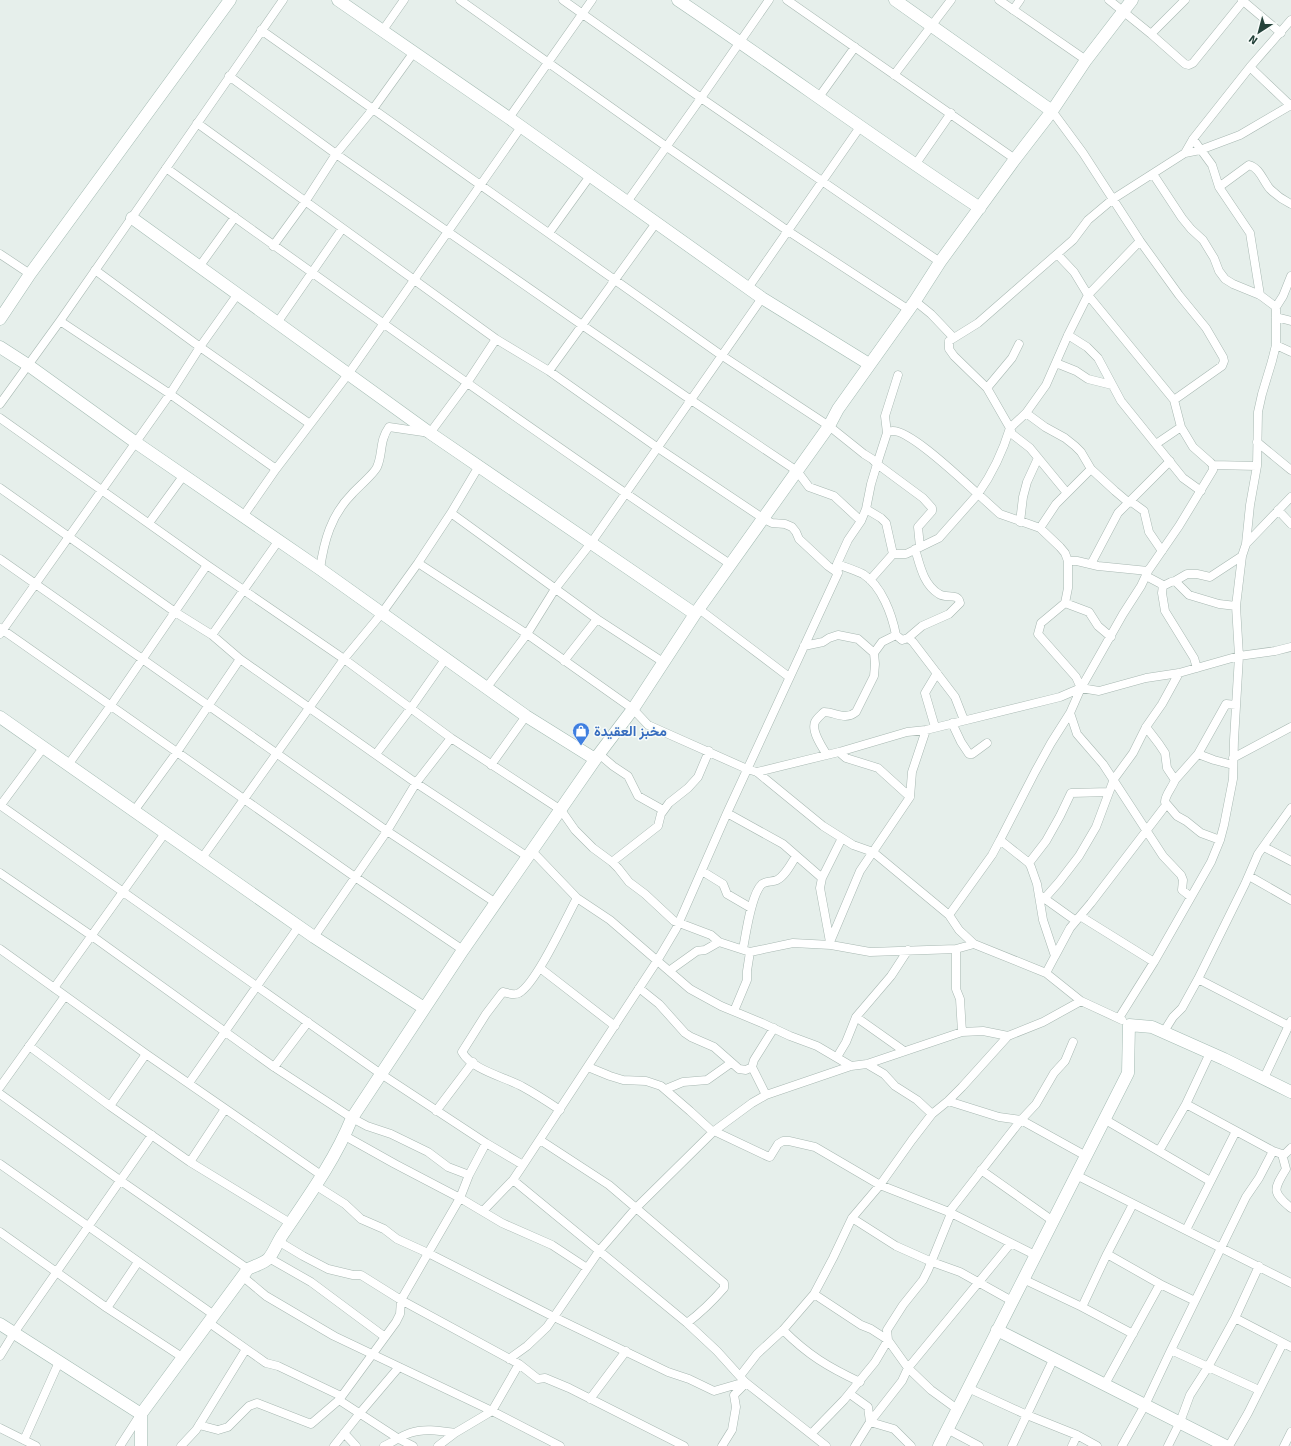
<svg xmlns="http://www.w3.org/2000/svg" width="1291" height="1446" viewBox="0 0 1291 1446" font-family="Signika,Vazirmatn,sans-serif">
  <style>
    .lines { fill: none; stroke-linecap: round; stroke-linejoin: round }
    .street-casing { stroke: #a8b8b2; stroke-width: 9 }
    .secondary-casing { stroke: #a4bbb3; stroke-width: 13 }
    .street { stroke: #fff; stroke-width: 8 }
    .secondary { stroke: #fff; stroke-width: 12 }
    .labels { text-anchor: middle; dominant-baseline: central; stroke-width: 3; stroke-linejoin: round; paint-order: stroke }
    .shop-label { font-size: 14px; font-weight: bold; fill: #366cbe; stroke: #f7fbf9; text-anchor: start }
  </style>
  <rect width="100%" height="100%" fill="#e6efeb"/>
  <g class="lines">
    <g class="street-casing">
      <path id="street" d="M460 0 667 147 788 231 909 310
        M563 0 701 98 940 262
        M787 0 1015 159
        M999 0 1086 60
        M1109 0 1151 34 1185 64 1189 65 1193 63 1244 0
        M1242 0 1281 33
        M1013 10 1020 0
        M261 30 721 355 829 426 864 454 872 459 877 464 871 484 866 509 861 521 848 540 837 564 838 573 727 813 676 929 657 961 523 1165 513 1180 483 1211
        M383 30 404 0
        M1151 34 1185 0
        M1250 67 1291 106
        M894 75 951 0
        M229 76 336 154 582 325 691 400 797 471 809 487 834 496 861 521
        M819 97 855 47
        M1052 111 1083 153 1140 241 1179 295 1206 328 1223 357 1224 361 1222 366 1174 400
        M509 118 592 0
        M197 123 496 339 549 371 658 448 764 519 772 523 785 524 792 527 796 532 799 539 828 566 838 573
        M1193 139 1212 165 1219 187 1250 233 1260 295
        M1185 153 1193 139 1250 67 1291 20
        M915 165 951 113
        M166 168C353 302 539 436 730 564
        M1153 174 1182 218 1191 229 1203 240 1214 258 1219 271 1225 279 1233 284 1260 295 1276 307
        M1219 187 1249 165C1260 168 1263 181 1270 189 1276 195 1283 200 1291 204
        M627 202 701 98 769 0
        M549 233 590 176
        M273 246 305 202 336 154 373 109 414 52
        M0 254 30 274
        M1057 254 1074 272 1088 295 1068 335 1046 385 1026 413 1010 428 1012 434 1030 448 1067 493
        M199 267 235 217
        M95 270 200 347 310 424
        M748 288 860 127
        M915 301 931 314 951 335 952 339 949 341V349L954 356 987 388 1010 428C1003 451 992 474 978 494L1000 514 1040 528 1060 547 1065 553 1068 561V588L1065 603 1041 623 1038 634 1076 677 1081 688
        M1276 317 1291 321
        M60 321 170 394 276 469
        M277 323 342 229
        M1068 335 1087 347 1098 358 1121 401 1183 478 1201 491
        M949 341 978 323 1073 240 1088 220 1113 199 1185 153 1200 150 1240 135 1291 105
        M1276 345 1291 352
        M1056 363 1076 371 1088 379 1112 385
        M549 371 656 223
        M987 388 1012 358 1019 344
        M0 404 60 321 283 0
        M1026 413 1045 427 1065 438 1075 446 1081 452 1091 469 1115 491 1128 502 1133 503 1144 511 1149 532 1162 551
        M0 418 207 565 344 659 451 738 561 810 575 830 593 848 612 862 618 868 629 882 645 894 674 921 711 935 719 942 750 952 793 943 831 945 870 952 956 949 974 944
        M887 433 885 416 898 375
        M1257 442 1291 470
        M1156 444 1181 427
        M1213 465 1257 466
        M0 488 175 612 212 635 240 659 416 783 528 857
        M866 509 881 518 886 523 893 554
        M1278 510 1291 524
        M451 513 597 619 663 662
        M244 515 276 469 349 373 521 127
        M1020 522 1023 497 1027 482 1038 458
        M149 523 184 475
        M1040 528 1056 504 1091 469
        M1246 544 1291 497
        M0 559 387 831 496 903
        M1068 561H1077L1098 566 1148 571
        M418 563 527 634 633 709 648 725 747 769 757 772 823 826 853 845 873 852 949 915 959 930 974 944 1046 973 1081 1001
        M837 564C845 567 855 570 863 574 882 586 892 615 896 635L902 640 908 638 913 642 955 697 964 720
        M1091 564 1118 513 1170 461
        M320 569C324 541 331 515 352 494 357 488 374 474 377 467 383 454 379 441 389 427L430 433 467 383 496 339
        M1146 576 1163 585 1162 593 1165 611 1194 658 1197 668
        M870 580 893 554H906L939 538 978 494C963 481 910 429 892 431 891 431 888 432 887 433L877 464 923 498 932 508V511L918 527 920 547
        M1175 581 1187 574H1197L1210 577 1242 556
        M1163 586 1171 582 1175 581 1189 595 1219 604 1236 606
        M1065 603 1089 612 1098 626 1111 637
        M699 609 789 677
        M0 628 355 877 463 950
        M0 634 170 394 200 347 237 295
        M212 635 279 540
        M908 638 922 626 949 614 960 603C958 592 946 599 939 594 923 584 920 565 915 549
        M804 646 823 642 829 638 838 635 858 639 874 653
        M564 661 597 619
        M487 687 527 634 555 589 591 543 762 298
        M1070 713 1077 734 1103 764 1163 856 1181 875 1183 880 1182 890 1191 897
        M952 723 961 742 969 754H972L987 743
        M935 727 925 693 937 673
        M1146 727 1159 744 1165 753 1167 768 1175 780C1172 788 1165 795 1165 802L1177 816 1186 821 1201 833 1220 840
        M839 752 846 758 878 768 910 797
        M376 754 411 708 446 658
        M599 754 613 766 628 776 638 796 663 810
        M1198 754 1214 760 1233 765
        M827 755C822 747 811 731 815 722 817 718 821 715 824 712 835 712 845 721 856 712L874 676 875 664 874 653 882 642 896 635
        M1233 758 1291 727
        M68 765 111 705 207 565
        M491 765 526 716
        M757 772 839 752 907 732 926 730 1060 697 1081 688 1099 691 1146 678 1179 673 1239 656 1275 651 1291 647
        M1175 780 1198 754 1226 704 1236 705
        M0 805 381 1074 486 1143 523 1165
        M0 806 43 748
        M134 811 177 752 240 659
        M727 813 783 844 822 878 820 888 830 942
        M1264 847 1291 861
        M532 851 577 898 610 920 690 989 721 1006 762 1023 790 1036 817 1046 851 1066
        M202 858 344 659 382 613 418 563 451 513 479 466
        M612 862 658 826 661 814 669 803 688 788 698 777 709 751
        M1029 863 1046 841 1060 816 1071 793 1109 792
        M702 871 723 884 727 894 751 908
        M0 873 92 936 274 1067 352 1118 367 1126 391 1134 428 1152 448 1167 469 1175
        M1249 876 1291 900
        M822 878 842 838
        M1041 896 1076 921
        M1044 899 1059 882 1079 856 1096 827 1114 779 1133 753 1146 727 1162 704 1179 673
        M949 915 992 855 1000 840
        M1080 916 1154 962
        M314 937 387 831 416 783 451 738
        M830 942 860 871 910 797 912 772 926 730
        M0 949 146 1054 321 1175
        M743 949C746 934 751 894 762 884 766 881 772 882 777 880 785 876 791 864 796 856
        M956 949V989L960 999 962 1032
        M1055 956 1070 928 1091 903 1166 805
        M540 968 615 1026
        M669 971 697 951 705 950 719 942
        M1046 973 1055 956 1043 920 1037 884 1031 867 1029 863 1000 840 1035 772 1051 743 1070 713 1081 688 1123 614 1141 586 1148 571 1179 526 1213 470V465L1210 462 1193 447 1181 427 1174 400 1088 295 1140 241
        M1198 979 1289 1026
        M54 988 165 833
        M639 988 659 1004 685 1033 691 1037 714 1047 739 1069 746 1070 752 1067 754 1060 774 1028
        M734 1011 747 980V971L750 952
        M856 1017 904 1051
        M1119 1018 1154 962 1211 862 1220 840 1224 825 1233 779 1234 740 1239 656 1236 606 1242 556 1246 544 1250 505 1257 466 1258 412 1262 394 1272 361 1276 345V307L1283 296 1291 276
        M1163 1033 1173 1017 1182 1008 1198 979 1245 884 1258 854 1291 808
        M29 1046 110 1106 190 1162 290 1223
        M837 1057 846 1042 856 1017 891 976 908 950
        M867 1064 884 1074 895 1086 917 1100 932 1114
        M274 1067 308 1022
        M588 1067 610 1076 623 1080 646 1081 661 1086 690 1111 713 1132
        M752 1067 766 1095
        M1264 1078 1291 1021
        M189 1083 299 926
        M0 1087 65 996
        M666 1089 683 1082 707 1080 731 1063
        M0 1094 121 1181 248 1269
        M948 1101 999 1117 1021 1120 1086 1156
        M1186 1104 1236 1131
        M110 1106 146 1054
        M560 1110C548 1102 536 1094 523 1087 505 1077 472 1070 462 1052L486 1014 502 993 503 992C508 993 514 996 519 993 536 984 566 918 577 898
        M436 1111 473 1062
        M1104 1119 1210 1181
        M714 1131 769 1157H770L778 1144 783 1141H789L815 1147 880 1185 949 1212 1035 1255
        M345 1136 395 1164 460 1198 502 1223 552 1245 587 1268
        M540 1140 609 1185 724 1283V1288C711 1303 703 1311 687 1323
        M1159 1151 1186 1104 1210 1053
        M1282 1154 1286 1169C1273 1190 1272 1192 1291 1208
        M190 1162 225 1109
        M0 1164 214 1315
        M981 1170 1053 1221
        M1076 1175 1291 1283
        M513 1180 687 1323 717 1351 745 1382 826 1446
        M315 1185 345 1204 361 1219 384 1229 397 1239 428 1253 554 1317 668 1372 689 1379 714 1391 745 1382
        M852 1218 896 1246 932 1262 960 1272 1012 1301
        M1186 1230 1236 1131 1273 1151
        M0 1232 107 1308 182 1357
        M278 1241 303 1256 328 1269 353 1275H361L401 1300 519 1364 538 1379 545 1378 569 1388 684 1446
        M1107 1254 1160 1284 1195 1301
        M269 1258 311 1282 385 1337
        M242 1276 266 1296 334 1336 492 1411 560 1446
        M1023 1279 1082 1307
        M814 1294 861 1325 871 1329 888 1340 908 1368 931 1390 957 1409
        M107 1308 138 1262
        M1235 1318 1291 1347
        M208 1322 266 1363 278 1366 341 1396
        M783 1330C808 1355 828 1367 860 1382
        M1133 1334 1082 1307 1107 1254 1133 1204
        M0 1356 14 1333 152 1135
        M509 1359 527 1346 547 1327 599 1251 636 1208 714 1131 752 1103 766 1095 810 1080 851 1066 867 1064 962 1032 983 1031 1008 1036 1043 1022 1081 1001 1122 1020
        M740 1376 757 1354 783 1330 814 1294 833 1258 852 1218 880 1185 912 1140 932 1114 948 1101 962 1087 1008 1036
        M1105 1384 1160 1284
        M968 1388 1027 1415 1077 1435 1097 1446
        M1259 1390 1171 1350 1246 1197 1259 1178 1273 1151 1282 1154H1285L1291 1148
        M850 1394 868 1407 870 1422 894 1429 911 1446
        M590 1399 626 1351
        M339 1400 399 1439 413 1446
        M492 1411 519 1364
        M199 1425 218 1430 228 1427 249 1406 257 1403 311 1424 339 1400 396 1322 400 1314 401 1300 460 1198 469 1175 486 1143
        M0 1428 36 1446
        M947 1429 979 1446
        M344 1433 356 1446
        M811 1434 844 1400 875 1362 888 1340 887 1330 903 1305 923 1280 928 1270 950 1216 949 1212 1021 1120 1036 1104 1054 1073 1065 1061 1073 1042
        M24 1440 59 1362
        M120 1446 140 1415
        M181 1446 196 1430 246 1349
        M334 1446 360 1413 399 1367
        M384 1446C393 1442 401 1436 410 1433 424 1428 441 1431 455 1433
        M438 1446 455 1433 492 1411
        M722 1446 732 1430 736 1407 734 1395 746 1383
        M855 1446 870 1422 902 1381 908 1368 1011 1243
        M1012 1446 1054 1358
        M1072 1446 1077 1435
        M1122 1446 1145 1405 1171 1350
        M1168 1446 1180 1422 1190 1395 1208 1367 1235 1318 1259 1266
        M1229 1446 1248 1413 1283 1343
        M1284 1446 1291 1432"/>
    </g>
    <g class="secondary-casing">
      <path id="secondary" d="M338 0 509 118 762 298 869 364
        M678 0C779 68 878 141 980 208
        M895 0 1052 111
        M132 218 430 433 695 614
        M0 319 30 274 230 0
        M0 347 28 365 135 442 320 569 526 716 595 759
        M0 717 314 937 424 1008
        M0 1324 141 1414V1446
        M997 1330 1226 1446
        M141 1414 248 1269C254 1266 265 1263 269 1258 274 1252 278 1241 283 1234 308 1197 335 1160 352 1118L463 950 599 754 633 709 695 614 829 426 838 409 915 301 940 262 1015 159 1052 111 1086 60 1132 0
        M939 1446 1128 1073 1129 1025 1152 1027 1224 1059 1291 1092"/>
    </g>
    <use href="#street" class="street"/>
    <use href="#secondary" class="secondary"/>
  </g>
  <defs>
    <g id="shop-pin" transform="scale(0.9)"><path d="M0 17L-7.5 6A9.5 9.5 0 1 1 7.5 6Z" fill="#3f7fe0" stroke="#f7fbf9"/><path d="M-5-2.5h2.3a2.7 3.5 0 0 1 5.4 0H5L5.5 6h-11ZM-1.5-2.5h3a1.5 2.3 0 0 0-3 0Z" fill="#fff"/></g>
  </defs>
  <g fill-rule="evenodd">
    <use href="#shop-pin" x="581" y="731"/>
  </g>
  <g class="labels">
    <g class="shop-label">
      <text x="594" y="731">مخبز العقيدة</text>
    </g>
  </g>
  <g transform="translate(1259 32) rotate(216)" stroke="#f7fbf9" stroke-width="3" paint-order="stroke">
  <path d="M0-3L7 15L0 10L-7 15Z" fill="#24423a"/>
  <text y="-6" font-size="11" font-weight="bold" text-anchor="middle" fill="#24423a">N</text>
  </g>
</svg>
